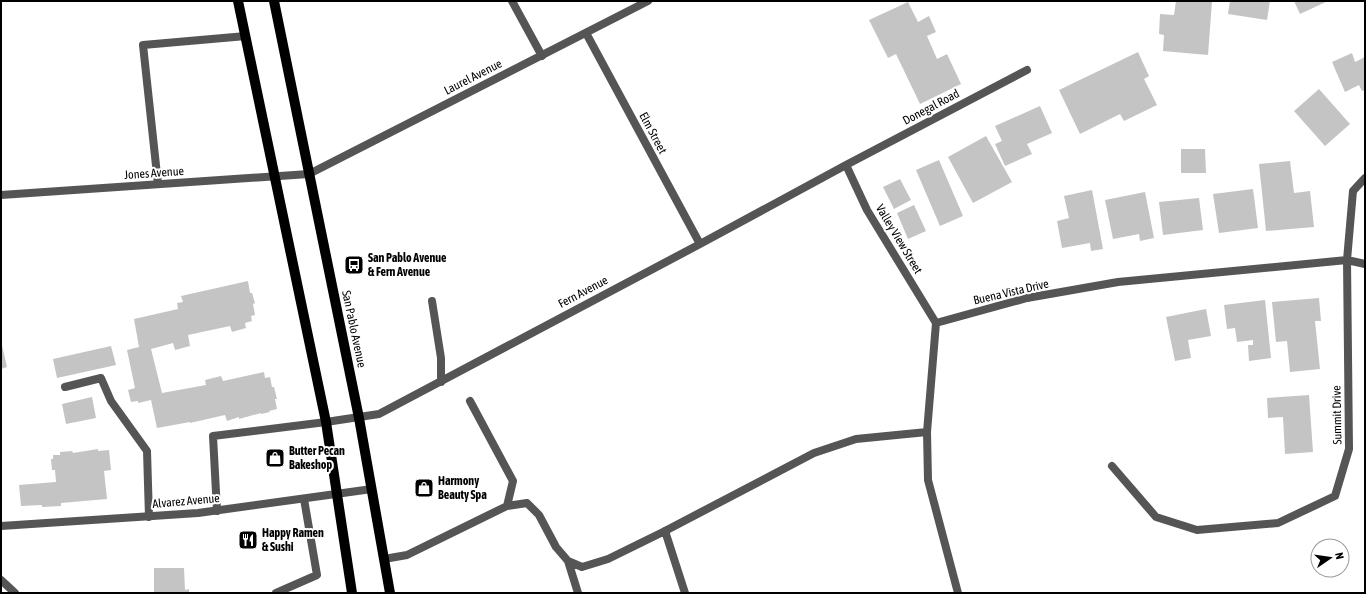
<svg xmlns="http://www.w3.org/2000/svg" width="1366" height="594" viewBox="0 0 1366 594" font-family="'Asap Condensed',sans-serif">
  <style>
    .building { fill: #c4c4c4 }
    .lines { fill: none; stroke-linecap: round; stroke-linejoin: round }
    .lane { stroke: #555; stroke-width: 8 }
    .street { stroke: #555; stroke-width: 8 }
    .primary { stroke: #000; stroke-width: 10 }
    .labels { text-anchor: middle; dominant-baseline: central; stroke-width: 4; stroke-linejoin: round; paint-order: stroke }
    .street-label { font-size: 12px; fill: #000; stroke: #fff }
    .poi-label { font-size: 12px; font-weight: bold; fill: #000; stroke: #fff; text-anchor: start }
  </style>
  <rect width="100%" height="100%" fill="#fff"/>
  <path class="building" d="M1176 1 1212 2 1208 55 1163 51 1164 35 1159 34 1160 14 1174 15Z
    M1230 1H1270L1267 20 1228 14Z
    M1294 1H1328L1300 14Z
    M908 2 918 22 929 16 936 32 927 36 937 59 947 54 961 84 920 104 896 54 888 58 869 20Z
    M1138 52 1149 76 1144 79 1157 105 1124 121 1120 114 1080 134 1059 90Z
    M1352 53 1355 62 1365 57V90L1362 91 1359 85 1345 92 1332 62Z
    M1319 89 1350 124 1325 146 1294 111Z
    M1040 106 1052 133 1027 144 1032 154 1005 166 995 144 1002 141 995 126Z
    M986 136 1012 182 973 203 948 157Z
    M1181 149H1205L1206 173H1181Z
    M939 160 963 216 940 226 916 170Z
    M1290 161 1294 193 1310 191 1314 227 1266 231 1259 164Z
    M900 179 911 200 894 209 883 187Z
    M1253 189 1258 228 1219 233 1213 194Z
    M1092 190 1103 249 1091 251 1090 243 1062 248 1057 221 1069 218 1064 196Z
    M1145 192 1154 238 1140 241 1139 234 1113 239 1105 200Z
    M1199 198 1203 230 1163 235 1159 202Z
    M914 205 926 231 908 239 897 213Z
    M248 281 250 293H252L255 303 253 304 255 315 251 316 252 321 245 323 246 328 232 332 230 326 188 335 190 346 175 350 173 343 151 349 162 393 206 385 205 380 221 376 223 381 264 372 265 378 270 377 272 387H274L277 399H275L277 409 269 411 270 412 261 414V413L239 419V417L227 421 225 415 190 423V422L157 428 151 400 138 403V401L131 402 128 390 135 388 127 350 139 347 134 319 178 309 177 303 183 302 181 296Z
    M1319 298 1321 321H1315L1320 369 1290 372 1287 341 1276 342 1272 302Z
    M1265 300 1271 358 1249 361 1248 345H1253V340L1237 342 1235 328 1227 329 1224 305Z
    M1206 309 1211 336 1188 340 1191 358 1175 361 1166 317Z
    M1 341 7 367 1 369Z
    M111 346 116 365 57 378 53 359Z
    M1309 395 1313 452 1285 454 1283 417 1268 418 1267 398Z
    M92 397 96 418 66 424 62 404Z
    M98 449V451L109 450 111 470 104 471 107 499 61 503V506L42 507V505L21 506 19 485 56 482 55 470H52L51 459H53V455H60V452L72 451 73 453Z
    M154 568H184L185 590 189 589V593H154Z"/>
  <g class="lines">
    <path class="lane" d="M512 1 542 56
      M158 184 143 45 246 36
      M432 301 441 358V382
      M65 387 101 378 111 401 147 451 149 517
      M470 401 513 481 507 506
      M217 511 213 436 326 422
      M384 559 407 555 507 506 527 503 539 515 556 547 568 561 578 593
      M568 561 582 567 608 559 665 531 685 593
      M1 580 15 593
      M276 593 317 575 304 499"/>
    <path class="street" d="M586 33 700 244
      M846 165 867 210 936 323
      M1 195 309 174 648 1
      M936 323 1027 298 1118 282 1347 260 1365 264
      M936 323 927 432 928 480 958 593
      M326 422 379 414 700 244 846 165 1027 70
      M1112 466 1156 517 1197 530 1278 523 1335 496 1349 449 1347 260 1353 191 1365 178
      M1 526 198 513 372 489
      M665 531 814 453 856 439 927 432"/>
    <path class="primary" d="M238 1 326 422 352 593
      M274 1 359 418 390 593"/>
  </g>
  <defs>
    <g id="bus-square" transform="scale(1)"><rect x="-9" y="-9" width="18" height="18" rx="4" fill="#000" stroke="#fff"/><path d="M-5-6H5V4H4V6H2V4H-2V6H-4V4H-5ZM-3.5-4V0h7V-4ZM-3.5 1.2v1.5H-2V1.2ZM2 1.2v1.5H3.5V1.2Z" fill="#fff"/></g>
    <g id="shop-square" transform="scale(1)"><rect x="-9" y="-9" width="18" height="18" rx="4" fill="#000" stroke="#fff"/><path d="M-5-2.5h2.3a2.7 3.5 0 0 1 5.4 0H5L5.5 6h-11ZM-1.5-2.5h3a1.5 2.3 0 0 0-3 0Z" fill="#fff"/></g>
    <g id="restaurant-square" transform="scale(1)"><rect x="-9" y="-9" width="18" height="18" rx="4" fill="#000" stroke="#fff"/><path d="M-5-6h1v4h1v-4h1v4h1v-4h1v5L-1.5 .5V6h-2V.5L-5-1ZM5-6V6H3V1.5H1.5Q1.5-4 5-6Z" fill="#fff"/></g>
  </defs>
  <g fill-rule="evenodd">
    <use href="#bus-square" x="354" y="265"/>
    <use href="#shop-square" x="275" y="458"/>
    <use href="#shop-square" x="424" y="488"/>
    <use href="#restaurant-square" x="248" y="540"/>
  </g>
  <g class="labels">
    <g class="street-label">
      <text transform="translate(473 77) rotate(-27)">Laurel Avenue</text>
      <text transform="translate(931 107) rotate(-28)">Donegal Road</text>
      <text transform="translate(653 133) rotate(62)">Elm Street</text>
      <text transform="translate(154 173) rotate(-4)">Jones Avenue</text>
      <text transform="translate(899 239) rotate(59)">Valley View Street</text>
      <text transform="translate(583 292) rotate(-28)">Fern Avenue</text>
      <text transform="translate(1011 292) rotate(-13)">Buena Vista Drive</text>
      <text transform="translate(354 329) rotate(78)">San Pablo Avenue</text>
      <text transform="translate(1337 415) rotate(-91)">Summit Drive</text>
      <text transform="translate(186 501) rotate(-5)">Alvarez Avenue</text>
    </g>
    <g class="poi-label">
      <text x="368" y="258">San Pablo Avenue<tspan x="368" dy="14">&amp; Fern Avenue</tspan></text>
      <text x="289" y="451">Butter Pecan<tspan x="289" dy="14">Bakeshop</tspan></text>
      <text x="438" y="481">Harmony<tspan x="438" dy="14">Beauty Spa</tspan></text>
      <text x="262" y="533">Happy Ramen<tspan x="262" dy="14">&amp; Sushi</tspan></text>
    </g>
  </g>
  <rect width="1366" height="594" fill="none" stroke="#000000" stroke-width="4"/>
  <g transform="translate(1330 558) rotate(77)"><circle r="19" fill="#ffffff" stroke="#999999"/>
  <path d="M0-3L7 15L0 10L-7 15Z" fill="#000000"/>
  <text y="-6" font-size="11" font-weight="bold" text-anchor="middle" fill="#000000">N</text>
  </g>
</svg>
